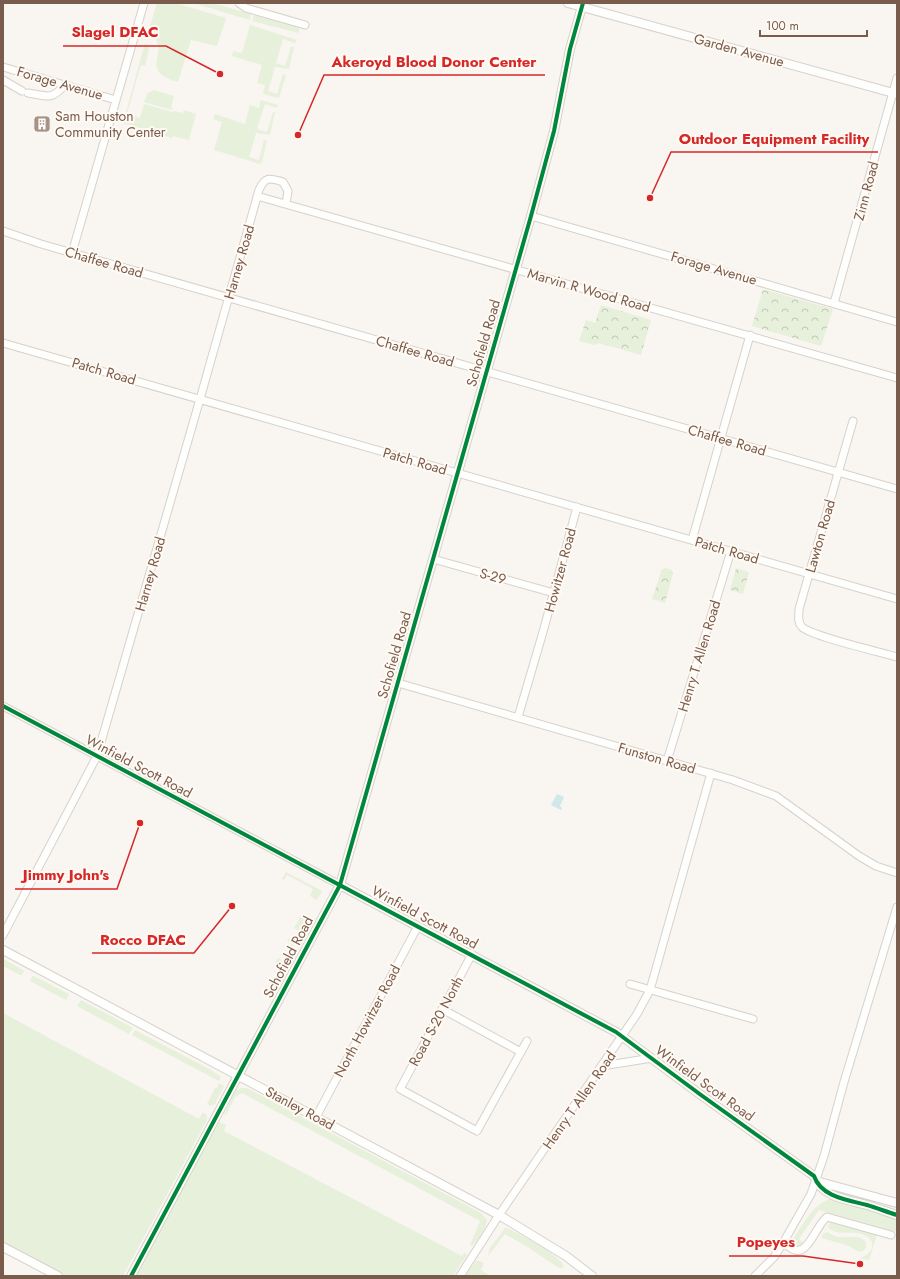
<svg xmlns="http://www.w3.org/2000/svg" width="900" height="1279" viewBox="0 0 900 1279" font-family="Jost,sans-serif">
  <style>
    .grass { fill: #e7f0db }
    .forest { fill: url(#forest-crowns) }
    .water { fill: #d0e8ea }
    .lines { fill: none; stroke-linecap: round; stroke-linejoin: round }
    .minor-casing { stroke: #d7d1cb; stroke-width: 9 }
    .tertiary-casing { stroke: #d7d1cb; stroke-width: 10 }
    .minor { stroke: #fefefd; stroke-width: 7 }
    .tertiary { stroke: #fefefd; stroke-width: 8 }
    .cycleway-casing { stroke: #fffaf3; stroke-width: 6 }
    .cycleway { stroke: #00873e; stroke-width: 4 }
    .labels { text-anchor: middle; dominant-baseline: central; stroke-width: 4; stroke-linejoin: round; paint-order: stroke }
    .street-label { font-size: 14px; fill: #7a5c4d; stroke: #fffaf3 }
    .poi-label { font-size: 14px; fill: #7a5c4d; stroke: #fffaf3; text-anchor: start }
    .leader { fill: none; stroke: #d62828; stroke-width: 1.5 }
    .callout-dot { fill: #d62828; stroke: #fffaf3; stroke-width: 1.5 }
    .callout-label { font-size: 15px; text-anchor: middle; font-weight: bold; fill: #d62828; stroke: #fffaf3; stroke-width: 4; stroke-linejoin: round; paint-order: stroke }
  </style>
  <defs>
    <pattern id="forest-crowns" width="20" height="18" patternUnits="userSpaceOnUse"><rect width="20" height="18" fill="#e7f0db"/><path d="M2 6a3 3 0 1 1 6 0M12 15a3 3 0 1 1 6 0" fill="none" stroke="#c0c6b4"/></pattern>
  </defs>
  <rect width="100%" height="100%" fill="#f9f5f0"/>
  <path class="grass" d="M157 3H175L226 18 217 46 191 40 178 82C134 70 176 48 148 33Z
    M193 3H212L251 14 250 20Z
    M254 15 299 27V33L252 21Z
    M250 25 297 40 295 43 283 39 276 63 285 66 291 47H294L289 69 275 67 268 91 277 94 283 74 286 75 279 98 263 94 265 85 257 83 262 65 232 56 233 51 242 53Z
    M145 43 148 46 149 50 145 66 141 65 127 114 140 118 144 104 172 112 174 111 183 113 184 110 196 114 189 140 173 136 172 138 123 123Z
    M154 90 174 96 171 107 173 109 172 110 144 102 148 93Z
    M261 100 278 105 277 108 265 104 257 129 267 132 273 112H275L270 135 256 133 249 157 259 160 264 140H267L262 162 260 164 214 150 222 122 213 119 215 114 245 124 250 105 259 108Z
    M286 872 322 891 299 931 294 928 302 914 308 915 317 900 310 896 313 889 287 875 284 880 282 879Z
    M289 938 295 941 280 969 274 965 278 958 283 961 292 944 287 941Z
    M3 959 23 970 24 971 22 975H20L3 966Z
    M32 976H34L69 994 66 1000 30 981Z
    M81 1000 133 1028 129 1034 77 1006Z
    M3 1013 199 1119 203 1112 207 1115V1120L123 1276H65L3 1243Z
    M135 1030 211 1070 221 1077 219 1081 132 1035Z
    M219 1083 224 1086 215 1104 211 1106 207 1104 215 1088H217Z
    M241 1088H247L481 1213 487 1220C486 1229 479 1238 473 1245H470L480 1221 242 1093 235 1097 226 1115H224L236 1090Z
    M219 1122 226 1125 224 1131 462 1256 465 1252 467 1255 453 1276H136Z
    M830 1199H833L897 1217V1232L819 1210 799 1239 803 1242 802 1246 799 1247 793 1243V1239C803 1225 813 1204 830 1199Z
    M832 1222 877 1235 869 1260 859 1258C869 1256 878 1245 868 1237 856 1228 837 1238 828 1227L829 1224Z
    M505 1228C516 1230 558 1256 564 1265L562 1268H559L526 1246 505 1234 489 1255 488 1256 490 1248Z
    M826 1232C830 1233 834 1236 838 1237 847 1238 858 1234 866 1242V1248L863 1251 859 1252 849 1246 822 1238V1235Z
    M476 1261H479L484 1263 481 1270 491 1276H465Z"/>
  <path class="forest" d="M763 289 833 309 821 346 752 326Z
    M601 305 651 320 641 355 599 343 598 344 594 345 579 341 586 320 595 323Z
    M665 568 672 570V572L673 573 665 603 652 599 662 569H664Z
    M736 568 749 572 743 594 730 590Z"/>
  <path class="water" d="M557 794 564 797 560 806 562 808 561 810 551 805Z"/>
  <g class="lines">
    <g class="minor-casing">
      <path id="minor" d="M239 3 246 8 305 25
        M3 67 116 100
        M3 80 22 91
        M28 93C49 96 50 101 66 84
        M257 196 897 378
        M531 216 897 322
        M3 231 41 244 897 489
        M72 253 144 3
        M834 303 897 78
        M3 343 897 599
        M853 421 799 609C799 616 797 622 802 627 811 636 880 652 897 657
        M692 540 750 335
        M433 559 554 593
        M398 683 733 780 776 796 859 856 876 866 897 873
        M3 706 340 885
        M518 717 543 632 577 507
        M667 761 731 551
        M3 935 97 756 200 399 259 190C265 176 270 178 283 182L288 191 286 204
        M472 954 400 1089 477 1131 527 1041
        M630 984 753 1019
        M442 1009 521 1052
        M602 1066 652 1058
        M316 1117 418 926
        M783 1243C787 1245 791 1249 795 1250 808 1255 817 1224 827 1217L891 1235
        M460 1276 499 1215 637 1014 650 990 711 773
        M755 1276 774 1257 783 1243 811 1194 824 1156 844 1082 897 907"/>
    </g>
    <g class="tertiary-casing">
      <path id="tertiary" d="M568 3 897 94
        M340 885 616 1032 701 1095 814 1176C821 1197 848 1200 867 1205 877 1208 887 1212 897 1215
        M3 950 499 1215 566 1256 592 1276
        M816 1181 897 1203
        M3 1247 58 1276
        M131 1276 340 885 531 216 554 131 570 49 583 3"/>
    </g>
    <use href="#minor" class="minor"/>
    <use href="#tertiary" class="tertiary"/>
    <g class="cycleway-casing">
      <path id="cycleway" d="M3 706 616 1032 701 1095 814 1176C821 1197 848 1200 867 1205 877 1208 887 1212 897 1215
        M131 1276 340 885 531 216 554 131 570 49 583 3"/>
    </g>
    <use href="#cycleway" class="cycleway"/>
  </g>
  <defs>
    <g id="building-square" transform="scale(0.9)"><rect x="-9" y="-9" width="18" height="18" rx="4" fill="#a69286" stroke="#fffaf3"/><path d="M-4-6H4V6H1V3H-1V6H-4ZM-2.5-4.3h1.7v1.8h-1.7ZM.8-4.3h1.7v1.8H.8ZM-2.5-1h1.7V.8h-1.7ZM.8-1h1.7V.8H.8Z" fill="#fff"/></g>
  </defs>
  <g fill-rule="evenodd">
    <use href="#building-square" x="42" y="124"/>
  </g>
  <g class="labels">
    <g class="street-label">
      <text transform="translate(739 50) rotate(15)">Garden Avenue</text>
      <text transform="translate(60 83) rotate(16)">Forage Avenue</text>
      <text transform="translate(866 191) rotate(-75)">Zinn Road</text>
      <text transform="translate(104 262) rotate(16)">Chaffee Road</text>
      <text transform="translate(239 262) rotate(-74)">Harney Road</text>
      <text transform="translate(714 268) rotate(16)">Forage Avenue</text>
      <text transform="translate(589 290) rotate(16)">Marvin R Wood Road</text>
      <text transform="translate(483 343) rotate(-74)">Schofield Road</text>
      <text transform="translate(415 351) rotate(16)">Chaffee Road</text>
      <text transform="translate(104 371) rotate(16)">Patch Road</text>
      <text transform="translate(727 440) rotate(16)">Chaffee Road</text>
      <text transform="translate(415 461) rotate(16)">Patch Road</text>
      <text transform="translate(820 536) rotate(-74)">Lawton Road</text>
      <text transform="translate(727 550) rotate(16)">Patch Road</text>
      <text transform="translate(560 570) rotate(-75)">Howitzer Road</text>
      <text transform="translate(150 574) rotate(-74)">Harney Road</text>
      <text transform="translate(493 576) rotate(16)">S-29</text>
      <text transform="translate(394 655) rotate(-74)">Schofield Road</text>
      <text transform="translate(699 656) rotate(-73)">Henry T Allen Road</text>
      <text transform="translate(657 758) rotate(16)">Funston Road</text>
      <text transform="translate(139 766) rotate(28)">Winfield Scott Road</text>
      <text transform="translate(425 917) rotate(28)">Winfield Scott Road</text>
      <text transform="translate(288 957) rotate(-62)">Schofield Road</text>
      <text transform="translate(367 1021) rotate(-62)">North Howitzer Road</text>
      <text transform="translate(436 1021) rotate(-62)">Road S-20 North</text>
      <text transform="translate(705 1083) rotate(36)">Winfield Scott Road</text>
      <text transform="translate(579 1100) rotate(-55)">Henry T Allen Road</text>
      <text transform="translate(300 1108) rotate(28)">Stanley Road</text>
    </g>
    <g class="poi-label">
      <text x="55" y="116">Sam Houston<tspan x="55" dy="16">Community Center</tspan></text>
    </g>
  </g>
  <path class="leader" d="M220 74L166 46H63M298 135L324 75H545M650 198L671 152H878M140 823L117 889H15M232 906L194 953H92M860 1264L803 1256H729"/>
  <g class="callout-dot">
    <circle cx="220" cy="74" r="4"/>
    <circle cx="298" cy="135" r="4"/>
    <circle cx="650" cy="198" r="4"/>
    <circle cx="140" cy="823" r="4"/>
    <circle cx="232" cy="906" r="4"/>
    <circle cx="860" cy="1264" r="4"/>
  </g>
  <g class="callout-label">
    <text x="115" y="37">Slagel DFAC</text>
    <text x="434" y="67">Akeroyd Blood Donor Center</text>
    <text x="774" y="144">Outdoor Equipment Facility</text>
    <text x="66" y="880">Jimmy John's</text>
    <text x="143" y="945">Rocco DFAC</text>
    <text x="766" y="1247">Popeyes</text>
  </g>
  <rect width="900" height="1279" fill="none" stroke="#7a5c4d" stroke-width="8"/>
  <path d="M760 30v6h107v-6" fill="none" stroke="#7a5c4d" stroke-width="2"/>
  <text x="766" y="30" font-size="12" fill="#7a5c4d" stroke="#fffaf3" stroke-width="3" paint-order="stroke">100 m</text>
</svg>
